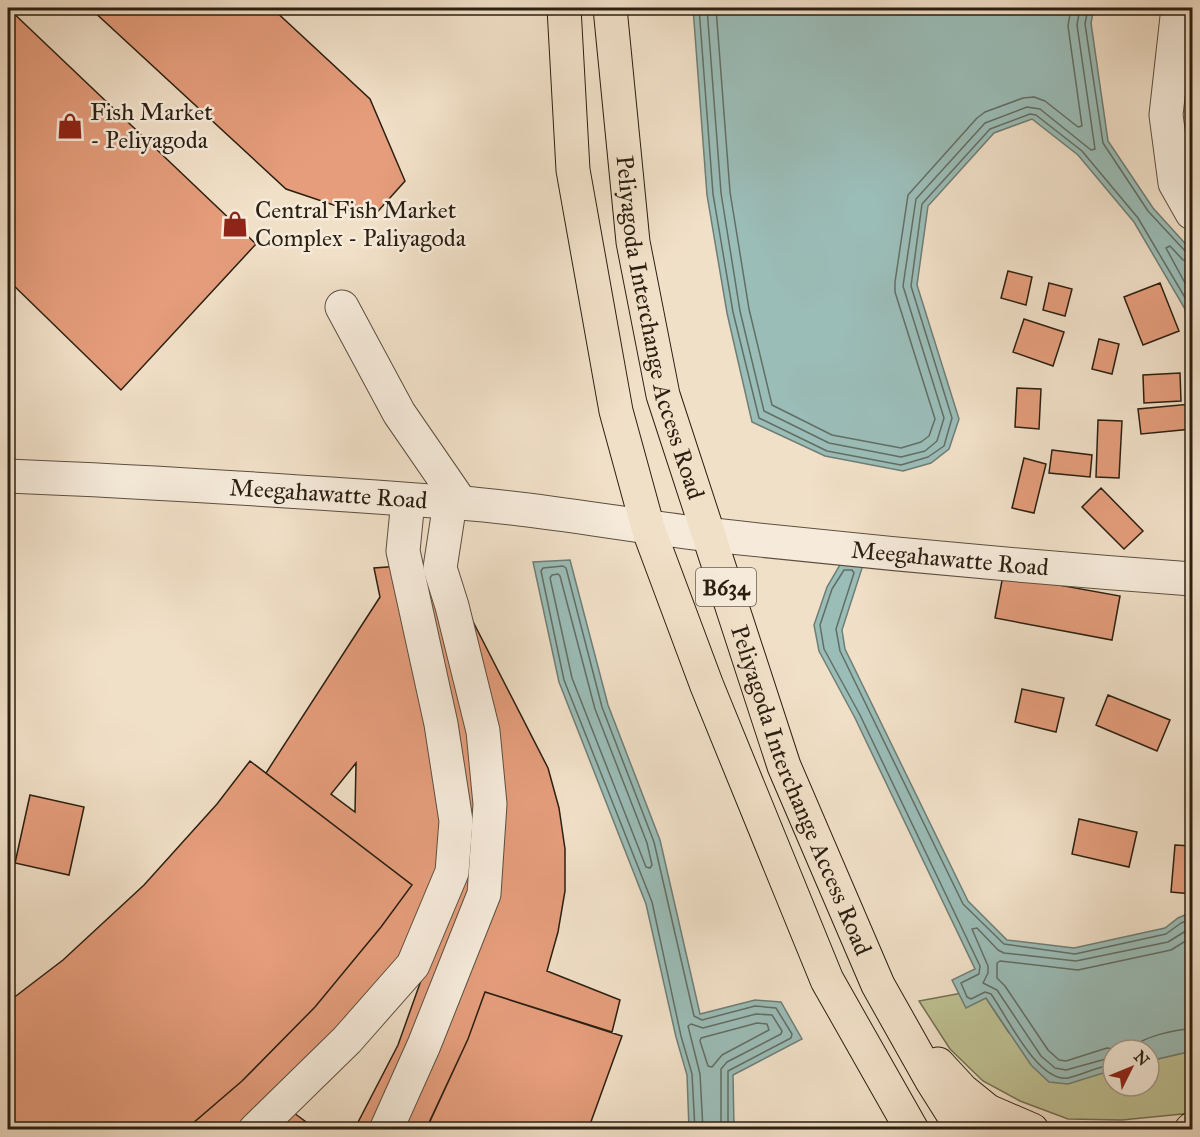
<svg xmlns="http://www.w3.org/2000/svg" width="1200" height="1137" viewBox="0 0 1200 1137" font-family="'IM FELL Great Primer',serif">
  <style>
    .green { fill: #bec193; stroke: #747052; stroke-width: 1.5 }
    .water { fill: #9bbdb8; stroke: #6e7e75; stroke-width: 1.5 }
    .lines { fill: none; stroke-linecap: round; stroke-linejoin: round }
    .shore { stroke: #626e64; stroke-width: 1.5 }
    .building { fill: #e59d7c; stroke: #2a1f11; stroke-width: 1.5; fill-rule: evenodd }
    .minor-casing { stroke: #5c4f3f; stroke-width: 35 }
    .highway-casing { stroke: #2a1f11; stroke-width: 35 }
    .minor { stroke: #f6ebdb; stroke-width: 33 }
    .highway { stroke: #f1e0c8; stroke-width: 33 }
    .labels { text-anchor: middle; dominant-baseline: central; stroke-width: 5; stroke-linejoin: round; paint-order: stroke }
    .shield { fill: #f6ebdb; stroke: #675c4e; stroke-width: 1.5 }
    .shield-label { font-size: 22px; font-weight: bold; fill: #2a1f11 }
    .poi-label { font-size: 24px; fill: #2a1f11; stroke: #f6ebdb; text-anchor: start }
    .street-label { font-size: 24px; fill: #2a1f11; stroke: #f6ebdb }
  </style>
  <rect width="100%" height="100%" fill="#f1e0c8"/>
  <filter id="stains"><feTurbulence type="fractalNoise" baseFrequency=".00333" numOctaves="4"/><feColorMatrix values="0 0 0 0 .2 0 0 0 0 .09 0 0 0 0 .02 0 0 0 .5 -.17"/></filter>
  <radialGradient id="worn" r=".72"><stop offset=".6" stop-color="#630" stop-opacity="0"/><stop offset="1" stop-color="#630" stop-opacity=".3"/></radialGradient>
  <path class="green" d="M962 993 986 998 1009 1033 1096 1074 1113 1070V1086H1149V1061L1192 1051V1113L1122 1120 1068 1119 1020 1101 983 1081 950 1049 919 1001Z"/>
  <path class="water" d="M693 8H1094L1091 23 1108 141 1153 208 1192 251V362L1185 309 1134 222 1078 155 1032 119 994 133 928 206 917 285 959 419 949 449 931 463 903 471 825 456 752 422 727 313 707 195Z
    M570 560 608 705 660 840 700 1014 755 1000 781 1002 802 1039 733 1075 734 1129H689L687 1075 676 1037 646 904 559 682 533 562Z
    M841 563 863 565 842 630 845 649 968 901 1007 940 1074 948 1165 928 1178 918 1192 912V1051L1149 1061V1050H1113V1070L1068 1084 1049 1082 1031 1065 986 998 966 1008 952 980 975 969 855 718 819 651 814 625 827 587Z"/>
  <g class="lines">
    <path class="shore" d="M699 8 713 194 733 312 759 418 827 451 901 465 928 457 944 446 952 418 911 286 922 204 990 129 1030 114 1036 115 1082 151 1138 218 1190 306 1192 321
      M707 8 721 193 740 311 764 411 829 443 901 457 925 451 937 441 944 418 903 286 916 199 985 123 1027 107 1040 109 1091 150 1095 149 1077 25 1080 8
      M716 8 730 192 749 309 772 405 832 435 901 448 921 442 929 436 935 419 895 292V282L908 195 977 118 985 112 1023 98 1034 97 1045 101 1078 127 1082 126 1068 26 1071 8
      M1088 8 1085 24 1103 143 1148 211 1186 252 1192 254
      M1192 262 1183 260 1170 246 1166 248 1192 296
      M558 574 560 576 595 709 647 843 652 865 650 868 646 867 572 678 550 578 552 575Z
      M757 1023 767 1024 769 1030 722 1055 712 1067 708 1066 700 1041 701 1038Z
      M1121 1050 1107 1048 1066 1061 1059 1060 1048 1050 1005 986 997 978V963L1000 961 1078 970 1171 950 1192 937
      M1130 1050C1140 1037 1176 1029 1192 1029
      M1113 1057 1066 1070 1055 1068 1041 1056 997 990 983 983 988 973V966L972 929 977 928 998 950 1004 953 1076 961 1168 942 1192 927
      M1113 1065C1097 1066 1083 1075 1068 1078 1037 1082 1007 1016 991 994L985 992 971 999 967 997 961 983 979 974 980 966 860 715 824 649 820 625 832 589 844 570H852L854 573 836 629 840 651 963 904 1004 944 1075 954 1166 934 1181 923 1192 919
      M695 1130 692 1074 681 1036 652 902 564 680 541 571 543 568 563 566 566 568 602 707 654 842 694 1016 702 1020 755 1006 776 1008 792 1034 791 1038 728 1071V1130
      M703 1130 700 1074 688 1026 691 1024 703 1028 756 1014 772 1015 782 1031 781 1034 727 1062 721 1069V1130"/>
  </g>
  <path class="building" d="M8 8 256 244 121 390 8 280Z
    M90 8H272L370 99 405 181 372 218 286 189Z
    M1117 8H1160L1159 11Z
    M1008 271 1032 277 1026 305 1001 298Z
    M1049 283 1072 289 1065 316 1043 310Z
    M1160 283 1179 331 1143 345 1124 297Z
    M1024 319 1064 332 1053 366 1013 352Z
    M1099 339 1119 344 1112 374 1092 369Z
    M1180 373 1181 401 1144 403 1143 375Z
    M1017 388 1041 389 1039 429 1015 427Z
    M1191 404 1192 429 1141 434 1138 409Z
    M1098 420 1122 421 1119 478 1096 477Z
    M1052 450 1092 455 1090 477 1049 473Z
    M1024 458 1046 464 1034 513 1012 508Z
    M1101 488 1143 531 1124 549 1082 507Z
    M443 563 548 768 559 808 565 849V891L558 932 547 971 620 1000 612 1032 485 992 468 1039 426 1129 354 1130 398 1045 424 972 363 1046 294 1113 317 1130H185L242 1081 315 1007 381 927 412 885 266 773 380 597 374 568ZM356 763 355 812 331 794Z
    M1003 575 1120 596 1112 640 995 618Z
    M1022 689 1064 698 1056 732 1015 722Z
    M1108 695 1170 720 1157 751 1096 725Z
    M250 761 412 885 381 927 315 1007 242 1081 185 1130H8V1002L63 960 144 885 217 804Z
    M30 795 84 807 69 875 15 863Z
    M1079 819 1137 832 1129 867 1072 854Z
    M1175 845 1192 846V894L1171 892Z
    M485 992 622 1036 588 1130H426L468 1039Z"/>
  <g class="lines">
    <g class="minor-casing">
      <g id="minor">
        <path d="M1178 8 1166 115 1175 183 1192 213"/>
        <path d="M342 307 399 413 461 503"/>
        <path id="s1" d="M8 476C159 482 310 492 461 503 543 509 623 525 704 534 867 552 1029 567 1192 579"/>
        <path d="M255 1130 347 1040 413 965 452 872 456 821 441 724 403 551 408 500"/>
        <path d="M386 1130 424 1045 484 894 490 804 483 731 452 606 440 568 450 503"/>
      </g>
    </g>
    <g class="highway-casing">
      <g id="highway">
        <path d="M564 8 573 170 616 411 648 528 707 686 827 980 912 1130"/>
        <path id="s2" d="M610 8 633 242 663 395 784 766 878 985 932 1081 963 1130"/>
        <path d="M938 1064 962 1090 988 1111 1032 1130"/>
        <path d="M1191 1130 1192 1129"/>
      </g>
    </g>
    <use href="#minor" class="minor"/>
    <use href="#highway" class="highway"/>
  </g>
  <defs>
    <g id="shop-bare" transform="scale(2.07)"><path d="M-5-2.5h2.3a2.7 3.5 0 0 1 5.4 0H5L5.5 6h-11ZM-1.5-2.5h3a1.5 2.3 0 0 0-3 0Z" fill="#8f2418" stroke="#f6ebdb" stroke-width="2.5" paint-order="stroke"/></g>
  </defs>
  <g fill-rule="evenodd">
    <use href="#shop-bare" x="70" y="126"/>
    <use href="#shop-bare" x="235" y="224"/>
  </g>
  <g class="labels">
    <rect class="shield" x="696" y="568" width="60" height="38" rx="4.5"/>
    <g class="shield-label">
      <text x="726" y="587">B634</text>
    </g>
    <g class="poi-label">
      <text x="90" y="112">Fish Market<tspan x="90" dy="28">- Peliyagoda</tspan></text>
      <text x="255" y="210">Central Fish Market<tspan x="255" dy="28">Complex - Paliyagoda</tspan></text>
    </g>
    <g class="street-label">
      <text stroke="none"><textPath href="#s2" startOffset="324">Peliyagoda Interchange Access Road</textPath></text>
      <text stroke="none"><textPath href="#s1" startOffset="321">Meegahawatte Road</textPath></text>
      <text stroke="none"><textPath href="#s1" startOffset="946">Meegahawatte Road</textPath></text>
      <text stroke="none"><textPath href="#s2" startOffset="810">Peliyagoda Interchange Access Road</textPath></text>
    </g>
  </g>
  <rect width="1200" height="1137" fill="none" stroke="#f1e0c8" stroke-width="30"/>
  <rect x="9" y="9" width="1182" height="1119" fill="none" stroke="#2a1f11" stroke-width="3"/>
  <rect x="15" y="15" width="1170" height="1107" fill="none" stroke="#2a1f11" stroke-width="1.5"/>
  <g transform="translate(1131 1068) rotate(47)"><circle r="28" fill="#f6ebdb" stroke="#a4998a" stroke-width="1.5"/>
  <path d="M0-4.5L10 22L0 15L-10 22Z" fill="#8f2418"/>
  <text y="-9" font-size="16" font-weight="bold" text-anchor="middle" fill="#2a1f11">N</text>
  </g>
  <rect width="100%" height="100%" filter="url(#stains)"/>
  <rect width="100%" height="100%" fill="url(#worn)"/>
</svg>
